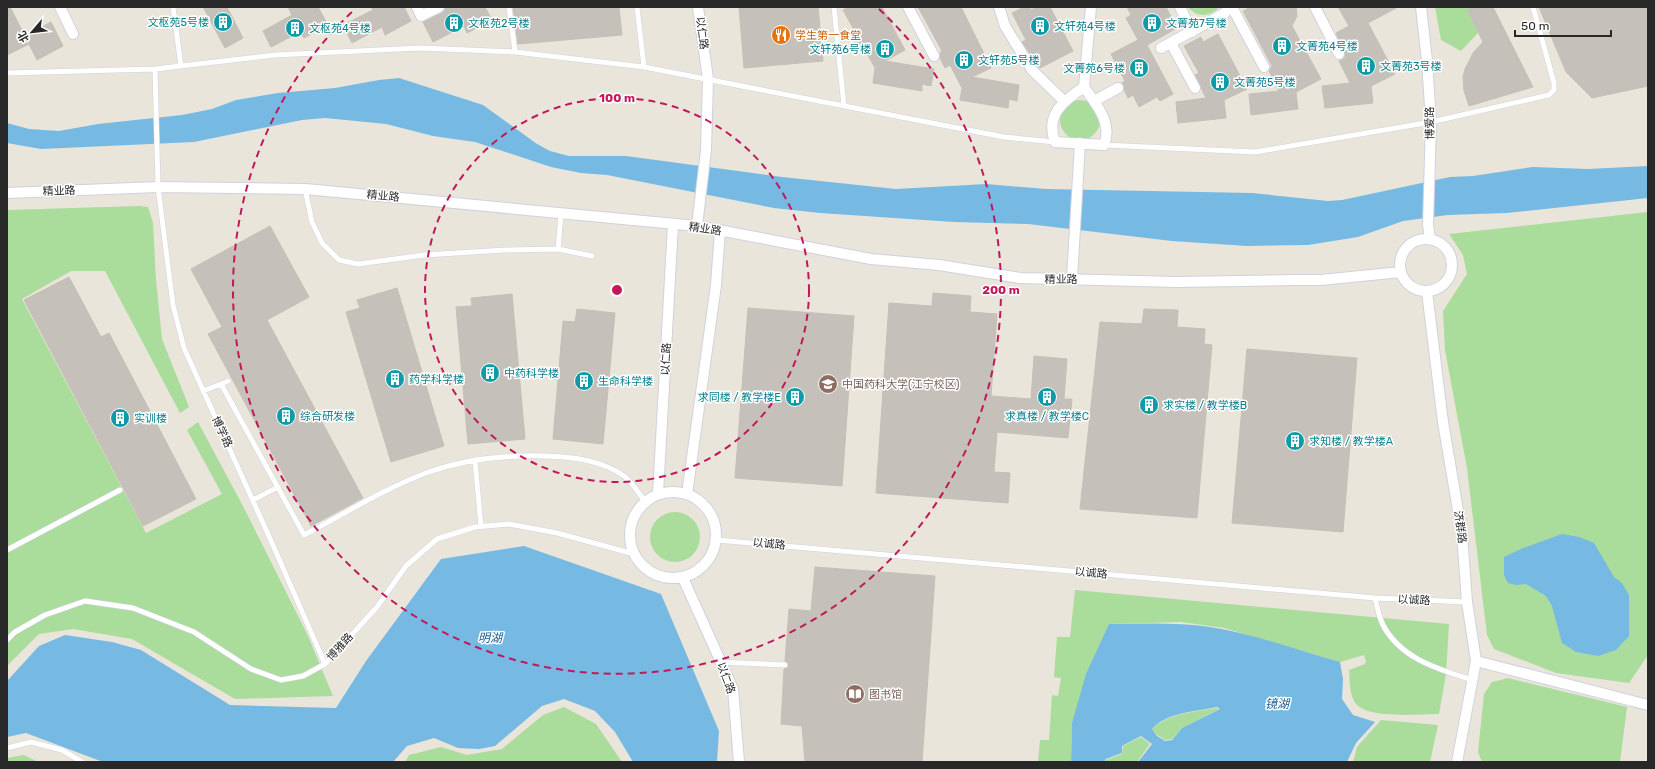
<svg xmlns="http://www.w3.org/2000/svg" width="1655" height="769" viewBox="0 0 1655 769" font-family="Rubik,'Noto Sans SC',sans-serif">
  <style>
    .green { fill: #aadc9b }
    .water { fill: #76bae3; fill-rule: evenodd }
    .building { fill: #c5c1ba; stroke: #c4c0b5 }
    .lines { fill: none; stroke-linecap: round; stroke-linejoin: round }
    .service-casing { stroke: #d0d1e0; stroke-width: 6 }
    .minor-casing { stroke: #d0d1e0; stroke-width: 12 }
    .service { stroke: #fff; stroke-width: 5 }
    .minor { stroke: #fff; stroke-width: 10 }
    .ring { fill: none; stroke: #c2185b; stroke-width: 2; stroke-dasharray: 7 5 }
    .labels { text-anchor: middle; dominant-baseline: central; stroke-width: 3; stroke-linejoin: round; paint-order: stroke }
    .culture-label { font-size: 11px; fill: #0d838f; stroke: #fff; text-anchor: start }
    .street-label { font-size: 11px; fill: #282828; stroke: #fff }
    .food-label { font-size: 11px; fill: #c56008; stroke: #fff; text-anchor: start }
    .education-label { font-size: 11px; fill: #785e54; stroke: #fff; text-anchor: start }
    .water-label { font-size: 12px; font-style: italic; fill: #18588c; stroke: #fff }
    .centre { fill: #c2185b; stroke: #fff; stroke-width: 2 }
    .ring-label { font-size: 12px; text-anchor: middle; font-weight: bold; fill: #c2185b; stroke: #fff; stroke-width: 3; stroke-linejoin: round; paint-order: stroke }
  </style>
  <rect width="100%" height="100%" fill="#e9e5db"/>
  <path class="green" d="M1188 7H1219C1211 17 1196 18 1188 7Z
    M1435 7H1474L1467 11 1478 33 1461 51 1441 40Z
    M1060 120a20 20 0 1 1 40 0a20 20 0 1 1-40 0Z
    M139 206 148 207 153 223 156 280 162 339 189 407 180 413 105 271H71L22 299 146 533 222 494 187 430 198 422 245 510 308 636 333 696 235 699 132 639 73 629 39 634 7 666V210Z
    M1648 212V655L1629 683 1556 673 1494 649 1487 635 1467 468 1445 350 1443 311 1467 274 1463 255 1449 234Z
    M650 537a25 25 0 1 1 50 0a25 25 0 1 1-50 0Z
    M1075 590 1449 624 1446 674 1439 714C1420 714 1363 720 1354 701 1349 692 1350 679 1349 670L1365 664 1366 661 1364 655 1340 662 1224 628 1181 622 1109 624 1072 723 1071 762H1038L1040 740H1049L1052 695 1058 696 1061 678 1054 677 1057 637H1070Z
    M1508 678 1627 707 1620 762H1482L1478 752 1484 694 1492 682Z
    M564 707 596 724 622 762H405L409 755 441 747 467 755 502 749 543 715Z
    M1217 708 1219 709 1182 728 1172 739 1165 740 1157 735 1152 729C1166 714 1197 711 1217 708Z
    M1381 720 1438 725 1430 762H1353L1357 747Z
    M1141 737 1150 744 1137 762H1105L1106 760 1122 754 1123 746Z
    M24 755 38 762H7V758Z"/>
  <path class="water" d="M399 78 483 105 537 144 550 151 569 156H626L782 177 896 189 986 184 1046 189 1252 193 1328 201 1342 200 1450 177 1473 176 1533 167 1588 169 1648 166V198L1507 213 1448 215 1403 221 1358 237 1308 245 1247 246 1172 241 1028 224 954 222 820 213 774 208 607 175 581 173 551 167 475 142 433 136 386 124 325 118 302 120 194 142 41 149 7 143V123L29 129 59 131 98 124 182 115 212 109 236 100 278 93 335 88 379 80Z
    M1562 534 1579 537 1594 543 1614 577 1622 583 1629 595V636L1616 650 1598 656 1576 652 1562 643 1552 606 1546 596 1526 584 1516 585 1508 583 1504 575V557L1523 548Z
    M524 546 661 594 719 731 717 762H633L615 732 595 711 564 699 542 706 495 746 479 749 458 748 434 738 407 746 393 762H103L26 733 7 737V681L39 646 65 635 112 642 141 650 230 705 336 708 366 661 441 559Z
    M1109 624C1143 624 1177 622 1210 627 1254 634 1298 650 1340 662L1343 679 1342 699 1353 715 1375 722 1356 743 1347 762H1138L1152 744 1141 736 1122 746V753L1106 759 1104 762H1071L1072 723 1086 674ZM1217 707 1220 709 1182 728 1172 740 1165 741 1157 736 1152 729C1165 713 1197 711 1217 707Z"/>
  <path class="building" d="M7 7H10L29 44 7 55Z
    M203 7H227L243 38 225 48Z
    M288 7H318L328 25 304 38 300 32 271 47 263 31 292 15Z
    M371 7H404L411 21 385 35 382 27 352 43 343 25 373 10Z
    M447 7H485L492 20 467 33 464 26 433 42 423 22 442 13Z
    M513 7H619L622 35 518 44Z
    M739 7H818L823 61 744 68Z
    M849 7H882L905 50 885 61 934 69 931 86 922 84V91L873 83 875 68 864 48 859 51 852 38 857 35 843 10Z
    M918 7H961L991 68 972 77 1019 85 1017 101 1009 99 1008 108 960 100 962 88 950 65 945 68 940 58V53L942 51Z
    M1024 7H1029L1031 10 1037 7H1050L1073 51 1040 68 1033 54 1031 55 1022 42 1026 40 1012 13Z
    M1127 7H1166L1177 28 1147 45 1173 94 1160 101 1157 97 1139 107 1133 95 1128 98 1124 90V85L1122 83 1125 81 1111 54 1138 40 1126 18 1131 15Z
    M1251 7H1296L1297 16 1292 26 1321 79 1296 92 1298 109 1251 115 1249 94 1279 91 1269 71 1272 66 1243 11Z
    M1338 7H1398L1368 23 1395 74 1371 86 1373 103 1325 108 1322 86 1350 83 1339 61 1345 58V54L1336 33 1349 26Z
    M1474 7H1493L1533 87 1469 106 1464 91 1463 77 1465 69 1473 53 1483 42 1467 10Z
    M1539 7H1648V86L1592 98 1566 72Z
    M51 22 63 46 37 60 25 36Z
    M1218 34 1247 89 1224 100 1226 118 1178 123 1176 102 1206 98 1195 75 1199 73 1184 46 1201 37 1203 42Z
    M270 226 309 297 267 320 363 498 311 526 208 334 222 327 191 269Z
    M69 277 101 337 109 333 196 499 143 526 24 300Z
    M397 288 444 446 391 462 346 312 360 308 357 300Z
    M933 293 971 296 970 312 997 314 991 396 1031 399 1034 356 1067 359 1064 399H1072L1068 438 997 432 994 472 1010 473 1008 503 876 493 889 303 932 306Z
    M512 294 525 439 468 444 456 307 472 306 471 298Z
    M748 308 854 316 842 486 735 478Z
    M577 309 615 313 603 444 553 439 563 321 575 322Z
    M1144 309 1178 310 1177 327 1205 329 1204 344 1212 345 1197 518 1080 509 1100 322 1142 324Z
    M1247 349 1357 358 1343 532 1232 523Z
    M815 567 935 576 922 762H805L802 726 781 724 784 669 789 666 788 663 785 661 789 609 811 611Z"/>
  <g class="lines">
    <g class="service-casing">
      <path id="service" d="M173 7 181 66
        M509 7 515 52
        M637 7 644 67
        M834 7 844 106
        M155 69 158 187 173 305 184 348 272 543 325 664
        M7 73 155 69 275 55 420 48 515 52 644 67 1004 137 1055 142
        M1104 145 1255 152 1431 122 1549 95 1554 90V83L1533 7
        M305 189 312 222 322 243 339 260 358 264 424 255 505 250 558 249 592 256
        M558 249 561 214
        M228 381 221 384 304 535C344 514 384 489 426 473 464 459 506 455 545 456 573 457 601 460 624 476 632 482 639 494 645 501
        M203 391 221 384
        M475 461 481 526
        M253 500 278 487
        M717 540 1375 598 1467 602
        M7 550 120 490
        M1375 598C1377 607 1379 617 1383 625 1401 659 1438 669 1472 680
        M7 640 15 632 45 615 85 601 133 608 194 632 251 669 281 680 303 676 325 664 377 607 406 566 437 539 475 527 509 524 557 533 634 554
        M720 662 785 665
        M7 748 31 742 62 750 82 762"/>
    </g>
    <g class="minor-casing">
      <path id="minor" d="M60 7 73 34
        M417 7 421 16 439 7
        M908 7 934 56
        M999 7 1005 26 1032 70 1064 101
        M1180 7 1192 32
        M1232 7 1264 67
        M1315 7 1339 54
        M1421 7 1427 61 1431 122 1428 225 1430 239
        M1171 43 1195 88
        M1161 48 1225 13 1229 7
        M1084 87C1063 101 1045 115 1055 142L1104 145C1113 123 1096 104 1084 87L1091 7
        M1094 101 1118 88
        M7 193 158 187 305 189 697 226 871 259 939 265 1020 278 1177 282 1295 280H1321L1401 272
        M697 226 706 150 708 79 698 7
        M1400 265a26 26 0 1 1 52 0a26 26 0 1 1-52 0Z
        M1072 279 1080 143
        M1427 292 1443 422 1462 534 1467 602 1476 661 1457 762
        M630 535a43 43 0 1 1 86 0a43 43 0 1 1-86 0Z
        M658 494 673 224
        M687 494 716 285 720 231
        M683 578 733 689 739 762
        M1476 661 1648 705"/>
    </g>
    <use href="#service" class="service"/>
    <use href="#minor" class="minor"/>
  </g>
  <g class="ring">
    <circle cx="617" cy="290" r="192"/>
    <path d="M879 9A384 384 0 1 1 355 9"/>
  </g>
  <defs>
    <g id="building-disc" transform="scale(1)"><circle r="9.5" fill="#0f9aa8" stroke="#fff"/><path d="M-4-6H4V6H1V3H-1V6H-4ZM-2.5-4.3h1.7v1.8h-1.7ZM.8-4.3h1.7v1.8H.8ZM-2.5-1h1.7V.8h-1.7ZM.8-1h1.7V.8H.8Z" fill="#fff"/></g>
    <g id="restaurant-disc" transform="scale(1)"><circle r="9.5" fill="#e8710a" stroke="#fff"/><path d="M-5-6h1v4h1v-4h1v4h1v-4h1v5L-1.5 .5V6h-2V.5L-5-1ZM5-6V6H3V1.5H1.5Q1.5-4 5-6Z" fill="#fff"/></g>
    <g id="university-disc" transform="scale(1)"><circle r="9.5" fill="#8d6e63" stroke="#fff"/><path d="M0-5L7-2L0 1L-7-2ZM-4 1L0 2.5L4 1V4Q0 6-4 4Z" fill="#fff"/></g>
    <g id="library-disc" transform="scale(1)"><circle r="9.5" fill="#8d6e63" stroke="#fff"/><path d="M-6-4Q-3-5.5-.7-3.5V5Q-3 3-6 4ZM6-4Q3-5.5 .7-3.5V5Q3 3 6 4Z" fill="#fff"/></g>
  </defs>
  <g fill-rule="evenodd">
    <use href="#building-disc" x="223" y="22"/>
    <use href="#building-disc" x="454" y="23"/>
    <use href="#building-disc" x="1152" y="23"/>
    <use href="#building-disc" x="1040" y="26"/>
    <use href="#building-disc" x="295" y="28"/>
    <use href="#restaurant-disc" x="781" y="35"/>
    <use href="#building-disc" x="1282" y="46"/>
    <use href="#building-disc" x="885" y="49"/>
    <use href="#building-disc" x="964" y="60"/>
    <use href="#building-disc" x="1366" y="66"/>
    <use href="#building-disc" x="1139" y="68"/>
    <use href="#building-disc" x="1220" y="82"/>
    <use href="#building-disc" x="490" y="373"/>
    <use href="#building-disc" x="395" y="379"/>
    <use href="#building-disc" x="584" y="381"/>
    <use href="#university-disc" x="828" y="384"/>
    <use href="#building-disc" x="795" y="397"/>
    <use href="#building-disc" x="1047" y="397"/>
    <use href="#building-disc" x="1149" y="405"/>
    <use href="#building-disc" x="286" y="416"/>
    <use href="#building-disc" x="120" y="418"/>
    <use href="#building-disc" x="1295" y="441"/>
    <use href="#library-disc" x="855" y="694"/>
  </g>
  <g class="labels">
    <g class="culture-label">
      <text x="209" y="22" text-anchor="end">文枢苑5号楼</text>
      <text x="468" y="23">文枢苑2号楼</text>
      <text x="1166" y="23">文菁苑7号楼</text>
      <text x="1054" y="26">文轩苑4号楼</text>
      <text x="309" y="28">文枢苑4号楼</text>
      <text x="1296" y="46">文菁苑4号楼</text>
      <text x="871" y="49" text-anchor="end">文轩苑6号楼</text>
      <text x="978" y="60">文轩苑5号楼</text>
      <text x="1380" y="66">文菁苑3号楼</text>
      <text x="1125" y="68" text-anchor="end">文菁苑6号楼</text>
      <text x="1234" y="82">文菁苑5号楼</text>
      <text x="504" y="373">中药科学楼</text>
      <text x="409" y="379">药学科学楼</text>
      <text x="598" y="381">生命科学楼</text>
      <text x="781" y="397" text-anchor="end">求同楼 / 教学楼E</text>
      <text x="1163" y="405">求实楼 / 教学楼B</text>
      <text x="300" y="416">综合研发楼</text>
      <text x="1047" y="416" text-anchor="middle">求真楼 / 教学楼C</text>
      <text x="134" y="418">实训楼</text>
      <text x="1309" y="441">求知楼 / 教学楼A</text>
    </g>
    <g class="street-label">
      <text transform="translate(702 33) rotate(83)">以仁路</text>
      <text transform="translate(1430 123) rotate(-91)">博爱路</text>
      <text transform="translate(59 191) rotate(-2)">精业路</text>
      <text transform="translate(383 196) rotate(5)">精业路</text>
      <text transform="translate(705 229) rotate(9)">精业路</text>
      <text x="1061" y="279">精业路</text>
      <text transform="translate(666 359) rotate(-87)">以仁路</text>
      <text transform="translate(222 432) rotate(65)">博学路</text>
      <text transform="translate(1460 527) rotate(82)">济群路</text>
      <text transform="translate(769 544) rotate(5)">以诚路</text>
      <text transform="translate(1091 573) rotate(5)">以诚路</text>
      <text transform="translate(1414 600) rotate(3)">以诚路</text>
      <text transform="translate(340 647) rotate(-48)">博雅路</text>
      <text transform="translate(726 678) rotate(70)">以仁路</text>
    </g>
    <g class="food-label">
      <text x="795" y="35">学生第一食堂</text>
    </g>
    <g class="education-label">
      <text x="842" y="384">中国药科大学(江宁校区)</text>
      <text x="869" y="694">图书馆</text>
    </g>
    <g class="water-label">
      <text x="490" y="638">明湖</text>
      <text x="1277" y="704">镜湖</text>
    </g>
  </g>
  <circle cx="617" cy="290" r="6" class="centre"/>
  <g class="ring-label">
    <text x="617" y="102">100 m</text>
    <text x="1001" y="294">200 m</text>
  </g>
  <rect width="1655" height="769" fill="none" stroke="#282828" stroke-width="16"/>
  <g transform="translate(32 32) rotate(242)" stroke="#ffffff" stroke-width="3" paint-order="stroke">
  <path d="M0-3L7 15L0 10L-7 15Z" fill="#282828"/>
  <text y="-6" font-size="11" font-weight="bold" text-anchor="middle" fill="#282828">北</text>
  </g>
  <path d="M1515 30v6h96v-6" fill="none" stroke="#282828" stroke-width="2"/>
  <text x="1521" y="30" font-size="12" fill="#282828" stroke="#ffffff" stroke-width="3" paint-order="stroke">50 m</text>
</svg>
